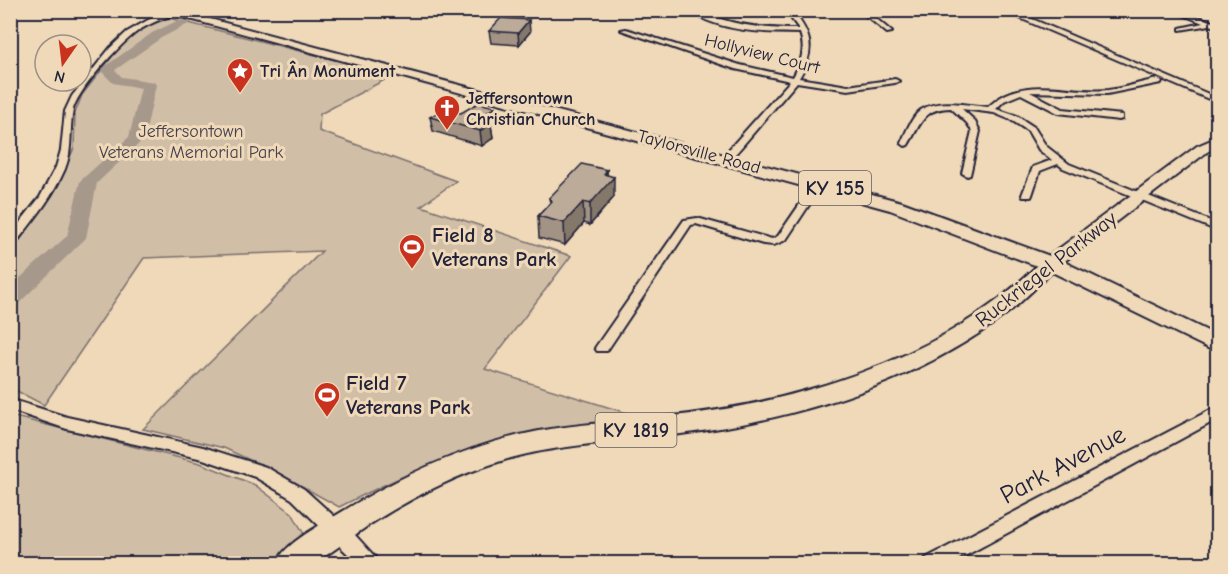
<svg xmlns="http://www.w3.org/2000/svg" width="1228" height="574" viewBox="0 0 1228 574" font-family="'Comic Neue',sans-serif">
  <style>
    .green { fill: #d1bea6; stroke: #7a7070; stroke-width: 1.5 }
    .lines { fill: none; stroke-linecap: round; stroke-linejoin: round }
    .river { fill: #a6988b; fill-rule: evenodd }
    .minor-casing { stroke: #22223b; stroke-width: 4 }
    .secondary-casing { stroke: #22223b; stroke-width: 4 }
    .primary-casing { stroke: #22223b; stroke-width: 4 }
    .minor { fill: #efd9b8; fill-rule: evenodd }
    .secondary { fill: #efd9b8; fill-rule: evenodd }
    .primary { fill: #efd9b8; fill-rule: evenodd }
    .wall { fill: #a29384; stroke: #22223b; stroke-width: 1.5 }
    .shaded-wall { fill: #84786b; stroke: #22223b; stroke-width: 1.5 }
    .building { fill: #bcab99; stroke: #22223b; stroke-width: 1.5 }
    .labels { text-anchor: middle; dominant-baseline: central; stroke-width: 6; stroke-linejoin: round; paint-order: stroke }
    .far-street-label { font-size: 18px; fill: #22223b; stroke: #efd9b8 }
    .far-poi-label { font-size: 18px; font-weight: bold; fill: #22223b; stroke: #efd9b8; text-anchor: start }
    .far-park-label { font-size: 18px; fill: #454150; stroke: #efd9b8 }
    .shield { fill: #efd9b8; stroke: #605960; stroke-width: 1.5 }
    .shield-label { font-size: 20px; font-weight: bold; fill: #22223b }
    .poi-label { font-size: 21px; font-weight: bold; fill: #22223b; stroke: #efd9b8; text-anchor: start }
    .street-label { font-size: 21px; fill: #22223b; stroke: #efd9b8 }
    .near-street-label { font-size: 26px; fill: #22223b; stroke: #efd9b8 }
  </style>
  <rect width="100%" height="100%" fill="#efd9b8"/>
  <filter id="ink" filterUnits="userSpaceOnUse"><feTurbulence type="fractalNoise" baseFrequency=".0167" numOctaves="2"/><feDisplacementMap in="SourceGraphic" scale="12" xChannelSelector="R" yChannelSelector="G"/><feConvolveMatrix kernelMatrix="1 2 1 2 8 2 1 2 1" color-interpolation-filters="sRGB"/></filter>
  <g filter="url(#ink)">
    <path class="green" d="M169 18 394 75 320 114 319 131 456 181 421 206 571 256 485 369 643 418C603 424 560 426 521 435 457 450 397 478 339 507L278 473 224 448 143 429 322 251 144 258 44 405 11 388V253L57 187 74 148 75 113 82 95 125 40 139 28Z
      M11 416 200 463 255 485 292 513 305 536 272 563 11 564Z"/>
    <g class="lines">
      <path class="river" d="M200 10H216L161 38 115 70 122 77 154 82 156 85 144 139 97 183 86 238 18 304 10 306V287L67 236 80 181 129 137 141 88 113 83 100 70 152 33Z"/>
      <g class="minor-casing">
        <path id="minor" d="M173 10H183C169 17 154 21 141 29 123 40 78 89 73 110 69 129 73 150 65 169 53 197 33 221 14 245L10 246V235L40 197 56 167 61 150 65 111 72 96 110 48 127 32 148 20Z
          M697 10C729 25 763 29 799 29L785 10H792C812 35 816 50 799 78L848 86 895 79 899 81 895 83 848 90 797 82 738 151 728 161H722V157L790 81 735 69 621 30 626 29 740 65 793 77C801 63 806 49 800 33 765 33 719 32 690 11Z
          M859 10H866L892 32 887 33Z
          M932 10H939L945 17 940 18Z
          M1001 10H1011L1218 98V103Z
          M1078 10H1084L1085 12 1082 14Z
          M1171 10H1181L1218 24V28L1210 25 1180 30V28L1203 23Z
          M1158 79 1162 81 1161 83 1107 94 1030 92 1063 109 1122 115V119L1119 120 1058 113 1021 94 1004 101 996 109 1017 116 1034 127 1046 146 1069 164 1218 224V231L1063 168 1058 164 1040 171 1032 195 1031 197H1023L1022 195 1033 167 1052 160 1039 150 1028 131 1011 120 994 113 962 109 974 120 980 131 970 175 967 176 962 173 972 131 967 123 951 108C923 108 921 124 908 145L905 146 901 143C906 133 911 117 921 110 938 98 968 105 988 107 1023 73 1065 94 1108 90 1125 88 1141 82 1158 79Z
          M818 181 823 184 786 240 774 245 763 244 696 224 691 225 607 351H597L595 348 597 345 684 220 697 218 772 239 778 236 815 182Z
          M10 399 67 417 203 447 266 467 304 489 355 535 376 558 379 564H358L292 499 255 477 203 459 67 429 10 410Z
          M1218 406V419L950 564H923L926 558Z"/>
      </g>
      <g class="secondary-casing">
        <path id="secondary" d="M1218 137V146L1207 152 1057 267H1045L1042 263 1045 259 1197 146Z"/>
      </g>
      <g class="primary-casing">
        <path id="primary" d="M157 10H176L902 202 1058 259 1218 336V353L1052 272C1037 286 1022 302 1005 315 913 385 794 419 681 434 620 443 557 443 498 462 454 476 411 498 372 523 361 530 319 562 312 564 301 566 287 564 276 564 285 543 316 528 335 516 398 477 466 445 539 431 578 424 617 422 656 418 706 413 756 405 804 391 869 373 937 345 992 304 1008 293 1022 279 1037 266L890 210Z"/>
      </g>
      <use href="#minor" class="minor"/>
      <use href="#secondary" class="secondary"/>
      <use href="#primary" class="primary"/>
    </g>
    <path class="wall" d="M489 31 530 32 519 45 491 43Z
      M495 107 497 121 491 125 493 138 482 146 433 131 430 117 461 113Z
      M607 170V175L614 197 590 225 584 223 565 245 539 238 538 216 550 203 549 198Z"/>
    <path class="shaded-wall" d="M529 20 530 32 519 45 518 33Z
      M495 107 497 121 491 125 493 138 482 146 480 131 476 120Z
      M607 170V184L614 177V197L590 225V204L604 174Z
      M583 202 584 223 565 245 564 223Z"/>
    <path class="building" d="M501 18 529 20 518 33 489 31Z
      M478 103 495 107 476 120 491 124 480 131 430 117 442 110 461 113Z
      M582 164 607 170 604 174 614 177 590 204 583 202 564 223 538 216 552 201 549 198Z"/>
  </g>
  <defs>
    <g id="sight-pin" transform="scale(1.35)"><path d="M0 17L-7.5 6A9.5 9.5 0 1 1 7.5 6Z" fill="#c8321e" stroke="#efd9b8"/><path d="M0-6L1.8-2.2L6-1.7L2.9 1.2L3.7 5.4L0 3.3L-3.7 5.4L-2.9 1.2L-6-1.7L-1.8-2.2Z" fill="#fff"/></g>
    <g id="church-pin" transform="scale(1.35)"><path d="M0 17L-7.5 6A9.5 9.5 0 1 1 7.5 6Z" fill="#c8321e" stroke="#efd9b8"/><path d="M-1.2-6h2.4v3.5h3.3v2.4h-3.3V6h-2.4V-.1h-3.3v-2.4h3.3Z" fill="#fff"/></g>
    <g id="stadium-pin" transform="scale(1.35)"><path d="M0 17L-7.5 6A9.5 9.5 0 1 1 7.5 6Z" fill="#c8321e" stroke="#efd9b8"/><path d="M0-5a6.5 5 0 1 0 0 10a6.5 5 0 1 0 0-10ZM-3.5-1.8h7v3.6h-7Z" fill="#fff"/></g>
  </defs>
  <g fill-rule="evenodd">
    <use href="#sight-pin" x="240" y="71"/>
    <use href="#church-pin" x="447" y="108"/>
    <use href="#stadium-pin" x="412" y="247"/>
    <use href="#stadium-pin" x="327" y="395"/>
  </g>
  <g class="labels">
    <g class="far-street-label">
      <text transform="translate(762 54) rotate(14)">Hollyview Court</text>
      <text transform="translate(699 152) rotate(15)">Taylorsville Road</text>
    </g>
    <g class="far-poi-label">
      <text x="260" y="71">Tri Ân Monument</text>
      <text x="466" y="98">Jeffersontown<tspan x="466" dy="21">Christian Church</tspan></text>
    </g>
    <g class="far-park-label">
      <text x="191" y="131">Jeffersontown<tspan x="191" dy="21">Veterans Memorial Park</tspan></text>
    </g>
    <g class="shield">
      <rect x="799" y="171" width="72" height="34" rx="4.5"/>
      <rect x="595.5" y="413" width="81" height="34" rx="4.5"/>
    </g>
    <g class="shield-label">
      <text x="835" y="188">KY 155</text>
      <text x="636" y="430">KY 1819</text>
    </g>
    <g class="poi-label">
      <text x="432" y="235">Field 8<tspan x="432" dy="24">Veterans Park</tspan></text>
      <text x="346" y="383">Field 7<tspan x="346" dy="24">Veterans Park</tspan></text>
    </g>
    <g class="street-label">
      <text transform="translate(1046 269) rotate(-38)">Ruckriegel Parkway</text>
    </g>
    <g class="near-street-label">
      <text transform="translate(1063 465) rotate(-28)">Park Avenue</text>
    </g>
  </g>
  <rect width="1228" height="574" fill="none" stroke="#efd9b8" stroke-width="36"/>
  <rect x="18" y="18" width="1192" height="538" fill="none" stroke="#22223b" stroke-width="2" filter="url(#ink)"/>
  <g transform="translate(63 63) rotate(194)"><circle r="28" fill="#efd9b8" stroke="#9d9086" stroke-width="1.5"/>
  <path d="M0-4.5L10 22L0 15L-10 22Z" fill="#c8321e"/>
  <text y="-9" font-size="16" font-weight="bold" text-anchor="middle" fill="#22223b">N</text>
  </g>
</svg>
